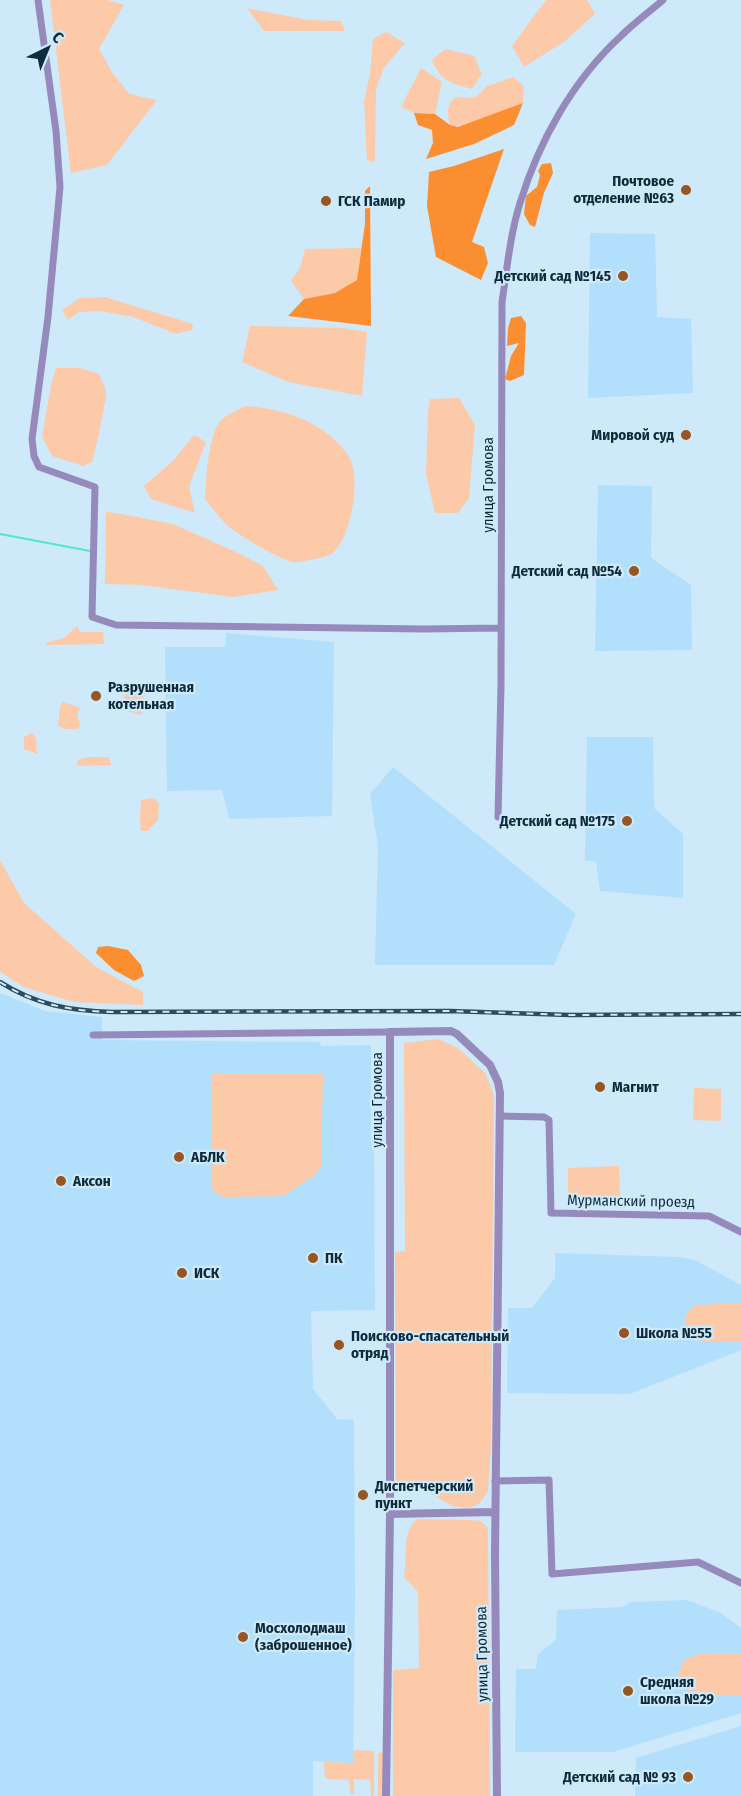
<svg xmlns="http://www.w3.org/2000/svg" width="741" height="1796" viewBox="0 0 741 1796" font-family="'Fira Sans Condensed',sans-serif">
  <style>
    .built { fill: #b2dffb }
    .green { fill: #fccaa8 }
    .forest { fill: #fc8e32 }
    .lines { fill: none; stroke-linecap: round; stroke-linejoin: round }
    .stream { stroke: #54e6c6; stroke-width: 2 }
    .minor { stroke: #968abc; stroke-width: 7 }
    .tertiary { stroke: #968abc; stroke-width: 8 }
    .rail-casing { stroke: #2d4b5b; stroke-width: 4.5 }
    .rail { stroke: #cee9fa; stroke-width: 2; stroke-dasharray: 7; stroke-linecap: butt }
    .poi-dot { fill: #965521; stroke: #cee9fa; stroke-width: 2 }
    .labels { text-anchor: middle; dominant-baseline: central; stroke-width: 4.5; stroke-linejoin: round; paint-order: stroke }
    .poi-label { font-size: 15px; font-weight: bold; fill: #0d2b3b; stroke: #cee9fa; text-anchor: start }
    .street-label { font-size: 15px; fill: #0d2b3b; stroke: #cee9fa }
  </style>
  <rect width="100%" height="100%" fill="#cee9fa"/>
  <path class="built" d="M590 233 655 234 657 317 691 319 693 393 588 398Z
    M598 485 652 486 651 558 691 585 692 650 595 651Z
    M226 633 334 642 332 816 229 819 222 790 167 791 165 647H224L226 644Z
    M587 737H653L654 808 683 834V898L600 891 596 861H585Z
    M393 767 576 914 554 965H375L378 846 370 794Z
    M0 993 45 1011 102 1017V1040L320 1042 321 1046 371 1045V1140L374 1141 375 1310 311 1311 313 1389 337 1419 354 1420 355 1595 353 1763 313 1761V1796H0Z
    M555 1253 678 1257 695 1260 741 1285V1350L630 1394 507 1393 508 1308H532L555 1278Z
    M687 1600 721 1613 741 1628V1713L613 1752H515L516 1669H536L538 1654 556 1640 557 1610 622 1607 631 1602Z
    M741 1726V1796H635L636 1758Z"/>
  <path class="green" d="M50 0H108L124 5 99 49 112 72 129 94 157 100 107 165 71 173Z
    M546 0H587L595 14 564 42 524 67 512 46Z
    M247 8 308 20 341 21 345 31H264Z
    M386 32 405 43 384 68 376 89 375 162 367 160 364 102 370 73 373 39Z
    M445 49 474 56 482 74 472 89C451 83 441 82 432 60Z
    M421 68 442 82 435 114 414 113 401 107Z
    M513 77 524 86 523 103C503 110 469 131 450 125 447 114 446 104 456 97L475 98 486 87Z
    M361 248 357 280 335 293 304 299 291 281 300 268 305 249Z
    M105 297 193 324 192 330 176 334 133 317 100 311 79 312 68 320 62 310 80 298Z
    M250 326 342 328 367 332 362 396 288 382 242 362Z
    M56 368H80L99 374C101 379 105 386 106 392 107 397 95 455 92 462L83 466 52 456 42 436 51 386Z
    M459 398 475 425 469 498 458 513H435L426 474 428 412 430 399Z
    M245 406C285 409 326 422 349 457 362 477 351 542 330 555 326 557 298 563 294 562 278 559 242 537 229 527 220 519 213 508 205 499 206 479 208 442 218 424 224 415 236 411 245 406Z
    M194 435 206 442 189 487 195 513 151 499 144 486 174 460Z
    M106 512 122 514 173 524 238 553 263 566 278 590 233 597 141 585 105 584Z
    M77 626 80 632H103L104 644 47 645 46 643 64 638Z
    M128 689H143L148 691 141 701 142 715 124 710 123 700Z
    M63 702 81 708 77 714 80 725 78 729H66L58 726 60 707Z
    M32 733 36 738 37 754 24 749V737Z
    M89 757H109L111 765 78 766 77 760Z
    M154 798 159 804 158 820 148 831H141L140 822 141 800Z
    M0 860 24 903 96 967 143 992V1005L74 1002 24 987 0 972Z
    M438 1039 458 1048 486 1074 494 1096 491 1446 488 1491 480 1503 469 1508 452 1506 430 1493 417 1488H396L395 1252 405 1251 404 1043Z
    M211 1073 323 1074 321 1166 314 1176 283 1196 223 1197 215 1193 211 1184Z
    M694 1088 721 1089V1121L693 1120Z
    M619 1166 620 1197 610 1201H568V1168Z
    M741 1303V1341C723 1341 684 1349 685 1321 686 1314 689 1309 695 1305Z
    M417 1519 472 1520 481 1521 488 1528 490 1796H393V1670L419 1668 418 1592 404 1577C408 1558 401 1533 417 1519Z
    M699 1654H741V1696L698 1695 684 1689 678 1675 684 1660Z
    M353 1750 374 1751V1796H371L370 1780 354 1779V1794H351L349 1780 328 1779 325 1777 324 1762 353 1763Z
    M385 1752V1796H378V1753Z"/>
  <path class="forest" d="M523 103 514 125 474 144 426 159 433 143 432 130 418 125 414 113 435 114 450 125 458 127Z
    M504 149 472 242 484 247 488 263 481 280 436 257 427 206 429 172 454 166Z
    M551 163 553 173 544 193 535 227 530 225 524 214 526 196 537 187 540 175 538 171 542 164Z
    M370 186 371 326 288 316 304 299 335 293 357 280 365 224V191Z
    M521 316 526 323 524 375 510 381 505 379 511 356 519 343 507 346 508 328 511 318Z
    M108 946 128 950 141 965 144 976 134 981 114 970 96 953 98 947Z"/>
  <g class="lines">
    <path class="stream" d="M0 534 90 551"/>
    <path class="minor" d="M38 0 56 131 60 187 48 317 32 439 34 456 39 467 95 487 92 617 116 625 424 629 500 628
      M498 817 501 686 502 302C507 269 510 235 520 203 539 141 573 80 621 36 634 23 649 12 663 0
      M93 1035 390 1032
      M500 1116 544 1117 549 1120 551 1213 709 1216 741 1232
      M495 1481 549 1480 552 1574 698 1562 741 1583"/>
    <path class="tertiary" d="M390 1514 495 1512
      M386 1796 390 1514V1032L451 1031 457 1034 490 1065 498 1082 500 1093 495 1553 497 1796"/>
    <g class="rail-casing">
      <path id="rail" d="M0 982C36 1005 71 1011 112 1012L450 1011 570 1015 741 1014"/>
    </g>
    <use href="#rail" class="rail"/>
  </g>
  <g class="poi-dot">
    <circle cx="686" cy="190" r="6"/>
    <circle cx="326" cy="201" r="6"/>
    <circle cx="623" cy="276" r="6"/>
    <circle cx="686" cy="435" r="6"/>
    <circle cx="634" cy="571" r="6"/>
    <circle cx="96" cy="696" r="6"/>
    <circle cx="627" cy="821" r="6"/>
    <circle cx="600" cy="1087" r="6"/>
    <circle cx="179" cy="1157" r="6"/>
    <circle cx="61" cy="1181" r="6"/>
    <circle cx="313" cy="1258" r="6"/>
    <circle cx="182" cy="1273" r="6"/>
    <circle cx="624" cy="1333" r="6"/>
    <circle cx="339" cy="1345" r="6"/>
    <circle cx="363" cy="1495" r="6"/>
    <circle cx="243" cy="1637" r="6"/>
    <circle cx="628" cy="1691" r="6"/>
    <circle cx="688" cy="1777" r="6"/>
  </g>
  <g class="labels">
    <g class="poi-label">
      <text x="674" y="181" text-anchor="end">Почтовое<tspan x="674" dy="17">отделение №63</tspan></text>
      <text x="338" y="201">ГСК Памир</text>
      <text x="611" y="276" text-anchor="end">Детский сад №145</text>
      <text x="674" y="435" text-anchor="end">Мировой суд</text>
      <text x="622" y="571" text-anchor="end">Детский сад №54</text>
      <text x="108" y="687">Разрушенная<tspan x="108" dy="17">котельная</tspan></text>
      <text x="615" y="821" text-anchor="end">Детский сад №175</text>
      <text x="612" y="1087">Магнит</text>
      <text x="191" y="1157">АБЛК</text>
      <text x="73" y="1181">Аксон</text>
      <text x="325" y="1258">ПК</text>
      <text x="194" y="1273">ИСК</text>
      <text x="636" y="1333">Школа №55</text>
      <text x="351" y="1336">Поисково-спасательный<tspan x="351" dy="17">отряд</tspan></text>
      <text x="375" y="1486">Диспетчерский<tspan x="375" dy="17">пункт</tspan></text>
      <text x="255" y="1628">Мосхолодмаш<tspan x="255" dy="17">(заброшенное)</tspan></text>
      <text x="640" y="1682">Средняя<tspan x="640" dy="17">школа №29</tspan></text>
      <text x="676" y="1777" text-anchor="end">Детский сад № 93</text>
    </g>
    <g class="street-label">
      <text transform="translate(488 485) rotate(-90)">улица Громова</text>
      <text transform="translate(377 1100) rotate(-90)">улица Громова</text>
      <text transform="translate(631 1201) rotate(1)">Мурманский проезд</text>
      <text transform="translate(482 1654) rotate(-91)">улица Громова</text>
    </g>
  </g>
  <g transform="translate(48 48) rotate(43)" stroke="#cee9fa" stroke-width="4.5" paint-order="stroke">
  <path d="M0-4.5L10 22L0 15L-10 22Z" fill="#0d2b3b"/>
  <text y="-9" font-size="16" font-weight="bold" text-anchor="middle" fill="#0d2b3b">С</text>
  </g>
</svg>
